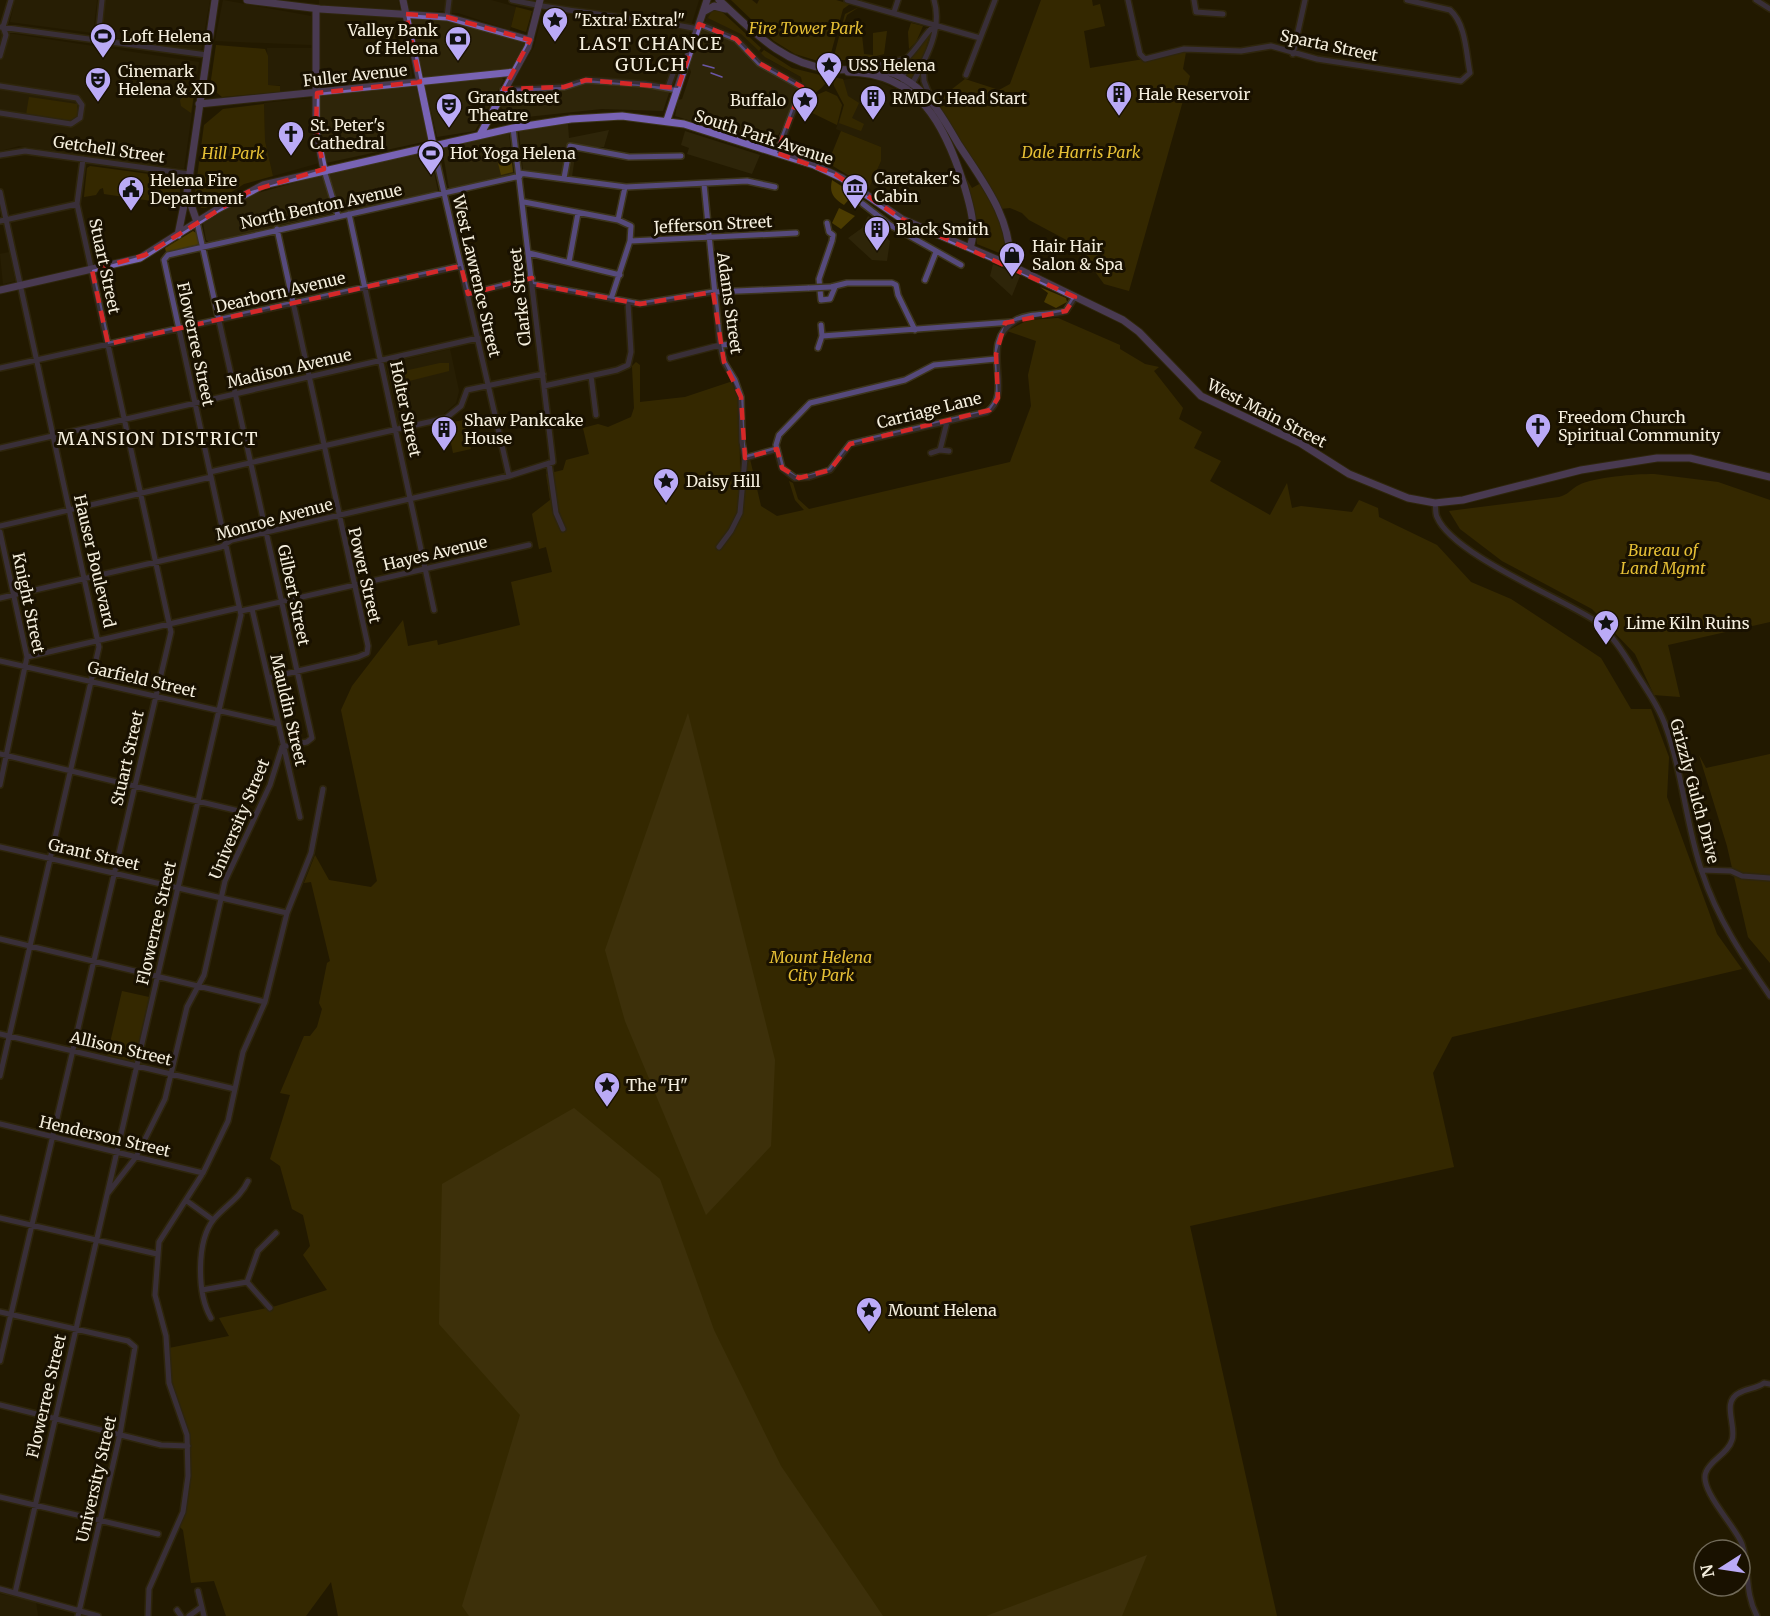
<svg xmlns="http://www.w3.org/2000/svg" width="1770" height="1616" viewBox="0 0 1770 1616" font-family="Merriweather,serif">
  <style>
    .built { fill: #2e2509 }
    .green { fill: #4b3b00 }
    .forest { fill: #5d4d18 }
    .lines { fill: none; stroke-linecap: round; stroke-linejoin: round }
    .stream { stroke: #6b57a5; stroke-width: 1.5 }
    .street-casing { stroke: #3c341b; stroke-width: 8 }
    .secondary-casing { stroke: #3c341b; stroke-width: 9 }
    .street { stroke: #564a7c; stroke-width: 5 }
    .secondary { stroke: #7863b4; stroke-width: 7 }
    .street-bridge-casing { stroke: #3c341b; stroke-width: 8; stroke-linecap: butt }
    .street-bridge { stroke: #564a7c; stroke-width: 5 }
    .marked { fill: none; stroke: #d62828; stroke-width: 4.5; stroke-dasharray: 12 8; stroke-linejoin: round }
    .labels { text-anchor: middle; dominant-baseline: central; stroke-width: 6; stroke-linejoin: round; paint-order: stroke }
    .poi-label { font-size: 16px; fill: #f5efde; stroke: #191100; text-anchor: start }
    .park-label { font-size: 16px; font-style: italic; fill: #e5bf35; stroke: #191100 }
    .street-label { font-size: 16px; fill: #f5efde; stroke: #191100 }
    .neighbourhood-label { font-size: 18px; letter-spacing: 1.5px; fill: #f5efde; stroke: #191100 }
  </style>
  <rect width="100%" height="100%" fill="#231a00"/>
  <path class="built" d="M15 0H97L93 33 10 22Z
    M105 0H210L201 51 103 36Z
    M223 0 311 16 312 45 215 41Z
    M319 0H398L400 10 319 5Z
    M408 0H445V11H409Z
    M451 0H491L516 7 510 30 458 13H450Z
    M544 0H699L691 26 543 5Z
    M709 11 741 34 770 60 801 77 798 92 789 116 772 146 675 116 678 100 682 99 691 72 689 66Z
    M543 12 654 24 690 31 680 61 669 71 666 81 669 93 663 111 602 109 508 119 500 105 534 47Z
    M324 13 403 18 413 80 322 88 320 84 318 19 319 14Z
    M413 18 448 20 523 42 526 47 512 69 424 78 410 22Z
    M0 32 199 62 184 169 19 146 0 151Z
    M267 48H313V87L280 92V85H268Z
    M500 76 504 80 475 131 437 137 425 85Z
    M855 78 878 81 895 89 925 110 942 135 961 183 969 215 970 236 959 238 933 229 903 215 869 188 881 161V147L836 129 844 105 843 80Z
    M416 86 428 141 326 163 320 134V96Z
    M312 98 314 139 319 163 273 176 265 141 264 103Z
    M568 124 569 138 609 130 604 147H590L589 151 576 150 572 177 523 171 519 131Z
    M685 131 760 155 752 174 687 154 689 148 681 145Z
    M509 133 514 176 449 189 442 148Z
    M429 149 438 191 345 211 338 207 329 174Z
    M322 175 333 213 209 242 206 240 203 223 250 195Z
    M868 216 891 229 886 237 890 241 887 261 872 260 848 238 862 228Z
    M9 252 15 281 3 284 0 254Z
    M993 264 1020 276 1012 296 990 276Z
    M450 349 459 391 456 403 441 416 399 426 386 364Z
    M0 1594 36 1602 38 1616H0Z"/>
  <path class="green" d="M731 0H752L757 4 759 0H836L850 4 843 9 828 64 795 54 774 41Z
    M1041 0H1092L1093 6 1100 4 1105 26 1084 31 1090 68 1186 52 1183 69 1190 76 1129 291 1104 284 1076 245 1029 220 1022 213 1010 208 1000 209 985 178 932 96 947 93 965 79 999 90 1010 84Z
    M516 7 532 11 526 32 511 27Z
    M859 7 847 15 843 26 848 28V32L862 35 864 54 873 55V33L887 31 884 54 861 60H833L845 14Z
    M713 9 720 10 761 48 759 51 741 34 708 18Z
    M911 23 923 26 916 42 909 49 908 32Z
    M931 31 923 58 910 80 905 77C908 54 921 52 931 31Z
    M216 45 265 49 268 56V85L280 86V92L222 97 210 87Z
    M764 50 792 68 828 77C825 90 809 96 798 103L803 89 801 77 765 57 761 53Z
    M832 77 843 79 848 96 859 103 852 118 864 124 861 131 839 123 844 105 834 86Z
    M196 81 191 113 181 106 180 100Z
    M826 91 837 96 842 105 837 125 800 107 807 99Z
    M29 97 77 104 78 116 72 122 26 115Z
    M264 104 265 141 273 176 244 184 206 208H201L195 193 204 125 223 109Z
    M841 131 881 147V161L869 188 828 163Z
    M503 154 505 157 511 156 513 172 501 175 496 155Z
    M90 166 178 178 181 181 179 199 159 202 104 194 103 188 100 189 96 195 84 197 87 168Z
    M962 171 972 188 983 182C995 206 1005 230 1007 256L977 244 974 213Z
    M832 180 857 196 859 203 851 197 844 205C833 198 829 193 832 180Z
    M839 208 855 216 841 229 832 223Z
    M193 231 198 234 200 244 166 252 165 248Z
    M1040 287 1066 298 1067 302 1056 308 1044 302 1048 293Z
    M1058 318 1120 345V349L1145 364 1159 367 1154 371 1183 408 1179 419 1202 432 1194 448 1221 461 1210 481 1270 515 1287 483 1292 508 1301 506 1352 512 1359 500 1378 508 1379 517 1437 545 1471 582 1511 599 1601 658 1631 709H1651L1669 757 1667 797 1717 934 1742 969 1452 1037 1433 1073 1454 1167 1190 1226 1277 1616H338L331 1582 306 1616H226L214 1581 191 1583 183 1530 179 1526 188 1497 190 1442 171 1384 169 1348 229 1336 219 1318 276 1306 327 1290 303 1255 310 1246 303 1215 292 1209 280 1166 270 1159 290 1095 280 1093 304 1036H310L317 1027 322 1009 319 1003 327 963 330 961 311 882 304 883 315 855 329 880 371 887 377 881 341 710 352 686 403 620 408 646 437 640 438 645 520 625 511 582 552 572 546 547 539 549 532 514 550 500 546 474 563 470 566 460 589 454 583 428 598 424 608 427 631 417 634 408 632 366 636 362 640 365V402L685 397 733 381 739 394 740 469H743L750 459 761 506 777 516 804 510 795 500 789 481 793 483 798 499 809 509 1010 462 1031 406 1028 375 1036 341 1007 331 1028 320Z
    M440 363H449V371L409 381 404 384 408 400H396L391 374Z
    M464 420 471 449 453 453 447 423Z
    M1654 474 1718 482 1770 500V622L1668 645 1680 697 1654 695 1635 654 1592 609 1502 561 1460 529 1449 511 1559 497C1568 495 1571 489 1579 485 1594 477 1636 474 1654 474Z
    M1770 754V963L1748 937 1727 846 1699 755 1706 768Z
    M122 991 149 997 135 1060 132 1061 107 1056Z"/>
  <path class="forest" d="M688 713 775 1060 771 1146 706 1215 625 1021 605 950Z
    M574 1108 660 1179 714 1330 781 1466 883 1616H469L462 1606 520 1415 439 1324 442 1184Z
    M1147 1555 1122 1616H986Z"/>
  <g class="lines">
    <path class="stream" d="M703 65 714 68
      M711 73 722 77
      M756 92 771 101
      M781 99 787 102"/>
    <g class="street-casing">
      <path id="street" d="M512 0C573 14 636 16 698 29
        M847 0 980 38
        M1128 0 1140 54 1145 59 1184 49 1241 51 1271 46 1317 59 1461 81 1470 73C1466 53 1466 24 1450 10L1407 0
        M1194 0 1196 12 1223 14
        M1756 0 1770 9
        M894 12 898 0
        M447 17 449 0
        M699 24 736 39 759 63 802 87 777 153
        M0 27 207 55
        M98 39 102 0
        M1293 54 1305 0
        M0 56 6 35 3 27 11 0
        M923 63 924 81 931 99
        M870 67 906 59
        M966 75 995 0
        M903 80 906 59C918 48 925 33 935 25
        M0 86 77 98 82 105 80 118 71 124 0 113
        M900 86 912 84C925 60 943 29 934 0
        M668 87 675 68 685 66
        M503 90 564 87 586 80 645 84 677 90
        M433 145 509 476
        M0 155 25 151 189 174
        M324 170 338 216
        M519 173 626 187 747 181 775 187
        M564 178 570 146 629 157 681 156
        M704 184 720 345 724 362 735 380 741 397 742 442 745 458
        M0 192 99 647 0 1076
        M524 202 618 220 631 226 630 241 611 299
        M863 204 890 225 961 265
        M349 214 434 610
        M618 220 625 187
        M0 221 77 204
        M827 223 829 232 833 235 832 241 819 279 821 300 830 299 835 287
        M630 241 796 233
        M529 253 620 275
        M569 262 578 213
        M925 280 936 252
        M533 284 640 304 713 292 809 288
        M831 287 847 283H892L896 285 898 295 915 330
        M468 294 532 278
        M822 336 1012 322
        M818 348 822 336 821 325
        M670 358 720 345 735 344
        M996 359 934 365 905 380 810 403 779 435 776 445 782 468 795 478 809 477 830 470 850 444 987 412C1016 392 976 343 1016 320 1031 312 1050 316 1066 311L1075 297
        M0 368 461 266
        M591 376 596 415
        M544 386 617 370 628 365 631 352 628 303
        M0 448 478 338
        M940 450 949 451
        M931 453 940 450 947 422
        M549 463 556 513 563 529
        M210 472 446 418 461 406 467 390 543 374
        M1435 503C1436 507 1435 513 1437 517 1452 554 1559 597 1594 620 1611 633 1623 652 1634 670 1646 689 1660 708 1667 730 1683 775 1686 826 1702 872 1717 918 1743 957 1770 996
        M0 526 211 477
        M0 532 27 657 0 785
        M719 547 731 531 740 513 745 458 777 449
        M0 598 221 547 232 540 509 476 553 462 513 128
        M252 609 300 817
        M241 611 529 545
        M27 657 238 608
        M0 661 278 724
        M268 678 358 657 367 653 368 646 277 229
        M0 754 256 815
        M0 847 287 913
        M1701 870 1731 871 1742 876 1770 878
        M0 939 265 1002
        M0 1034 235 1089
        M0 1124 203 1173
        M108 1193 136 1157 165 1099 187 1007 204 975 225 881 270 785 282 747 307 742 312 738 197 222
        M187 1201 213 1220
        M0 1218 157 1254
        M202 1290 247 1282
        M270 1308 247 1282 258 1251 276 1233
        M0 1312 128 1341 135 1347 120 1434 78 1616
        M211 1318C197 1294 196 1241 214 1219 225 1206 241 1197 248 1181
        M0 1361 171 632 77 204 83 159
        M0 1405 161 1445 188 1446
        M0 1497 158 1534
        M0 1589 98 1616
        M198 1591 204 1616
        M15 1593 241 615 164 260 168 255 199 248 520 176
        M177 1610 181 1616
        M148 1616 149 1589 183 1512 188 1476 187 1435 169 1383 166 1336 155 1295 159 1242 203 1173 228 1121 243 1052 265 1002 287 913 311 853 323 789
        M189 1616 200 1608
        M1757 1616C1744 1592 1750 1568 1742 1544 1736 1527 1698 1489 1706 1472 1711 1459 1728 1454 1732 1440 1737 1426 1721 1402 1739 1393 1748 1388 1756 1389 1764 1383L1770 1384"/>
    </g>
    <g class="secondary-casing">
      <path id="secondary" d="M247 0 320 9 447 17 530 40
        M403 0 433 145
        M719 0C752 30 782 64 829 69 854 72 876 64 901 77 930 92 943 118 959 145 983 182 1012 218 1010 265
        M316 9V131L324 170
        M703 12 714 6 726 9
        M848 72C920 73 945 126 964 185 970 205 977 228 970 248
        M199 104 514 72
        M667 120 707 0
        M480 135 528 47 540 0
        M197 222 187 193 215 0
        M178 235 186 195
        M0 290 140 258 216 210 263 185 513 128 571 119 622 116 684 124 814 165 842 178 902 219 1010 265 1123 320 1139 332 1201 396 1300 443 1349 474 1408 498 1435 503 1463 500 1581 470 1657 458H1690L1770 477"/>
    </g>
    <use href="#street" class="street"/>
    <use href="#secondary" class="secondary"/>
    <g class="street-bridge-casing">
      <path id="street-bridge" d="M809 288 831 287"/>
    </g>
    <use href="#street-bridge" class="street-bridge"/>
  </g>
  <path d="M0 0H1770V1616H0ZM406 14 447 17 530 40 504 89 564 87 586 80 678 88 699 24 736 39 759 63 802 87 777 153 835 174 902 219 1075 297 1066 311 1005 323 996 354 998 398 990 410 850 444 830 470 799 478 782 468 777 449 745 458 741 397 724 362 713 292 640 304 533 284 532 278 468 294 461 266 108 344 92 270 145 255 248 192 324 169 316 131 317 93 420 82Z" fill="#231a00" fill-opacity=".55" fill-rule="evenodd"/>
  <path class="marked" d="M406 14 447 17 530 40 504 89 564 87 586 80 678 88 699 24 736 39 759 63 802 87 777 153 835 174 902 219 1075 297 1066 311 1005 323 996 354 998 398 990 410 850 444 830 470 799 478 782 468 777 449 745 458 741 397 724 362 713 292 640 304 533 284 532 278 468 294 461 266 108 344 92 270 145 255 248 192 324 169 316 131 317 93 420 82Z"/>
  <defs>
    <g id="sight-pin" transform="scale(1.35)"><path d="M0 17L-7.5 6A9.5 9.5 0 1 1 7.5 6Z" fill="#baaaf6" stroke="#191100"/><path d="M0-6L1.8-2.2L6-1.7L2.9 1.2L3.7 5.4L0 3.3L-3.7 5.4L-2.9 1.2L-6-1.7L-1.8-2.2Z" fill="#111"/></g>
    <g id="stadium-pin" transform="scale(1.35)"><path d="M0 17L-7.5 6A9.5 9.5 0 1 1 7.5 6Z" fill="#baaaf6" stroke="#191100"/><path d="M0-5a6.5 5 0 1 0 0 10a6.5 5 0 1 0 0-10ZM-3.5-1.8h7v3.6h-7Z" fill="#111"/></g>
    <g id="bank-pin" transform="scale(1.35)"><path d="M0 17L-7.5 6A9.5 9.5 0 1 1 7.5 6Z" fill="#baaaf6" stroke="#191100"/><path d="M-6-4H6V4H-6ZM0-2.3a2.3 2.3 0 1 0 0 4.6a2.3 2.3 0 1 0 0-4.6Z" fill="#111"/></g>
    <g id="theatre-pin" transform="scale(1.35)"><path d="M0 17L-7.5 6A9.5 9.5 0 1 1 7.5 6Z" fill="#baaaf6" stroke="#191100"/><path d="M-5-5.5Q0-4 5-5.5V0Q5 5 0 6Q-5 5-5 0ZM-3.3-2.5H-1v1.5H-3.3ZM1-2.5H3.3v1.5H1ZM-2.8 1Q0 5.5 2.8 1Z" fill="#111"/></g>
    <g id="building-pin" transform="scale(1.35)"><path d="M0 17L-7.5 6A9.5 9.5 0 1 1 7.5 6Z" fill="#baaaf6" stroke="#191100"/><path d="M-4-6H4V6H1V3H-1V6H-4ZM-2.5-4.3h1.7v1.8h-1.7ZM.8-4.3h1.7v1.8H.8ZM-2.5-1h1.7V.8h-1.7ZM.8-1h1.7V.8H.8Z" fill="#111"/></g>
    <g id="church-pin" transform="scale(1.35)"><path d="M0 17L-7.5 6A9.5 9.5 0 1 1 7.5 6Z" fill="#baaaf6" stroke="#191100"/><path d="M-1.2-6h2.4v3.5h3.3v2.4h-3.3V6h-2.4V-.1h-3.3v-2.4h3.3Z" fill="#111"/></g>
    <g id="museum-pin" transform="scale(1.35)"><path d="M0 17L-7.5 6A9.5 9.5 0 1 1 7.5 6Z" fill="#baaaf6" stroke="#191100"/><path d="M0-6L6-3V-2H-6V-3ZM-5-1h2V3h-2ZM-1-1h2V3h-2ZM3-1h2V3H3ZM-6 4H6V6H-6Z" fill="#111"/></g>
    <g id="civic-pin" transform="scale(1.35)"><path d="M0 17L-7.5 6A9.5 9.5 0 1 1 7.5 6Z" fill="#baaaf6" stroke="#191100"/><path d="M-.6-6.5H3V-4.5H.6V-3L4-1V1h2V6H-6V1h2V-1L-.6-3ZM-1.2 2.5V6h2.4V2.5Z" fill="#111"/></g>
    <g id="shop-pin" transform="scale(1.35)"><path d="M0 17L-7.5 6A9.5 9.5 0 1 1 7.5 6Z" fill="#baaaf6" stroke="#191100"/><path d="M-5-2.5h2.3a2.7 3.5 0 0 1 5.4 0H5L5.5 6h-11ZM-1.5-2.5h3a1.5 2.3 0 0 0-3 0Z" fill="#111"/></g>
  </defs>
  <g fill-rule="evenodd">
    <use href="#sight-pin" x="555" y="20"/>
    <use href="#stadium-pin" x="103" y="36"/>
    <use href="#bank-pin" x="458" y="39"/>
    <use href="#sight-pin" x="829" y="65"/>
    <use href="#theatre-pin" x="98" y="80"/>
    <use href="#building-pin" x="1119" y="94"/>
    <use href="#building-pin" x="873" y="98"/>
    <use href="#sight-pin" x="805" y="100"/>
    <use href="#theatre-pin" x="449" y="106"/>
    <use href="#church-pin" x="291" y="134"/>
    <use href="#stadium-pin" x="431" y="153"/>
    <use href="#museum-pin" x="855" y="187"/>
    <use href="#civic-pin" x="131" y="189"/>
    <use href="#building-pin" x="877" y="229"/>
    <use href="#shop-pin" x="1012" y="255"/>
    <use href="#church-pin" x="1538" y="426"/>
    <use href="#building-pin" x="444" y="429"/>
    <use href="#sight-pin" x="666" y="481"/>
    <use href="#sight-pin" x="1606" y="623"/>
    <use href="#sight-pin" x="607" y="1085"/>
    <use href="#sight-pin" x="869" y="1310"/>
  </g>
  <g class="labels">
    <g class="poi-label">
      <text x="574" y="20">"Extra! Extra!"</text>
      <text x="438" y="30" text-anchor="end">Valley Bank<tspan x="438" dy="18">of Helena</tspan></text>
      <text x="122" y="36">Loft Helena</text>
      <text x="848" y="65">USS Helena</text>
      <text x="118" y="71">Cinemark<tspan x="118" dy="18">Helena &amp; XD</tspan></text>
      <text x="1138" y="94">Hale Reservoir</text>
      <text x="468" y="97">Grandstreet<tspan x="468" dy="18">Theatre</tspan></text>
      <text x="892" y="98">RMDC Head Start</text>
      <text x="786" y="100" text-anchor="end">Buffalo</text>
      <text x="310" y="125">St. Peter's<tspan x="310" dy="18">Cathedral</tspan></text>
      <text x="450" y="153">Hot Yoga Helena</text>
      <text x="874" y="178">Caretaker's<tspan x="874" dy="18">Cabin</tspan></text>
      <text x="150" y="180">Helena Fire<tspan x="150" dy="18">Department</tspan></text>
      <text x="896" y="229">Black Smith</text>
      <text x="1032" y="246">Hair Hair<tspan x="1032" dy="18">Salon &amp; Spa</tspan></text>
      <text x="1558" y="417">Freedom Church<tspan x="1558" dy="18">Spiritual Community</tspan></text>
      <text x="464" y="420">Shaw Pankcake<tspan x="464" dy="18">House</tspan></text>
      <text x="686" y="481">Daisy Hill</text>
      <text x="1626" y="623">Lime Kiln Ruins</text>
      <text x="626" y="1085">The "H"</text>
      <text x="888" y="1310">Mount Helena</text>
    </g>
    <g class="park-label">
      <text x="806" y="28">Fire Tower Park</text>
      <text x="1081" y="152">Dale Harris Park</text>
      <text x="233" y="153">Hill Park</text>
      <text x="1663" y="550">Bureau of<tspan x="1663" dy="18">Land Mgmt</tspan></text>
      <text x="821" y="957">Mount Helena<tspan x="821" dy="18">City Park</tspan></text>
    </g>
    <g class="street-label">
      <text transform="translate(1329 45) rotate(12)">Sparta Street</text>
      <text transform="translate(355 75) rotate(-6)">Fuller Avenue</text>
      <text transform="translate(764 137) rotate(18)">South Park Avenue</text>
      <text transform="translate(109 149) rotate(8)">Getchell Street</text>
      <text transform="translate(321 206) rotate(-12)">North Benton Avenue</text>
      <text transform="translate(713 224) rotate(-3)">Jefferson Street</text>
      <text transform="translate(105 266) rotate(78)">Stuart Street</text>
      <text transform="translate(477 276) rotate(77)">West Lawrence Street</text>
      <text transform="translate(280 292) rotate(-13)">Dearborn Avenue</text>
      <text transform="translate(520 297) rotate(-96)">Clarke Street</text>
      <text transform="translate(730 303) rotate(82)">Adams Street</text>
      <text transform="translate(196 344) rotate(78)">Flowerree Street</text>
      <text transform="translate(289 368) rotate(-13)">Madison Avenue</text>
      <text transform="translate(406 409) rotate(78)">Holter Street</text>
      <text transform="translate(929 410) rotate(-14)">Carriage Lane</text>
      <text transform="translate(1267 413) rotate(27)">West Main Street</text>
      <text transform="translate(274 519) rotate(-15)">Monroe Avenue</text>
      <text transform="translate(435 553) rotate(-13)">Hayes Avenue</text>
      <text transform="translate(95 561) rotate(77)">Hauser Boulevard</text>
      <text transform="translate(365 575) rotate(77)">Power Street</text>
      <text transform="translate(294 595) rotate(78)">Gilbert Street</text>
      <text transform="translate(29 603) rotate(78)">Knight Street</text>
      <text transform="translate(142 679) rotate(13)">Garfield Street</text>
      <text transform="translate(289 710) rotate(77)">Mauldin Street</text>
      <text transform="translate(127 758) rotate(-77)">Stuart Street</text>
      <text transform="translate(1695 791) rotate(75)">Grizzly Gulch Drive</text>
      <text transform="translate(239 819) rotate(-67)">University Street</text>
      <text transform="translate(94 854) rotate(13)">Grant Street</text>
      <text transform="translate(156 923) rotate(-77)">Flowerree Street</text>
      <text transform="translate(121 1048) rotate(13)">Allison Street</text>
      <text transform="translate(105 1136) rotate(13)">Henderson Street</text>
      <text transform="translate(46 1396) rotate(-77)">Flowerree Street</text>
      <text transform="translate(96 1479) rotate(-77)">University Street</text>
    </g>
    <g class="neighbourhood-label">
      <text x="651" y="43">LAST CHANCE<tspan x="651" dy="21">GULCH</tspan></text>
      <text x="158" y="438">MANSION DISTRICT</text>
    </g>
  </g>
  <g transform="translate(1722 1568) rotate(258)"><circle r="28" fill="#191100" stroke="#716a59" stroke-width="1.5"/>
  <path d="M0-4.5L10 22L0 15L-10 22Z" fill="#baaaf6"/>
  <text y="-9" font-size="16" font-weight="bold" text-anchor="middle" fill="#f5efde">N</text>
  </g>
</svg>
